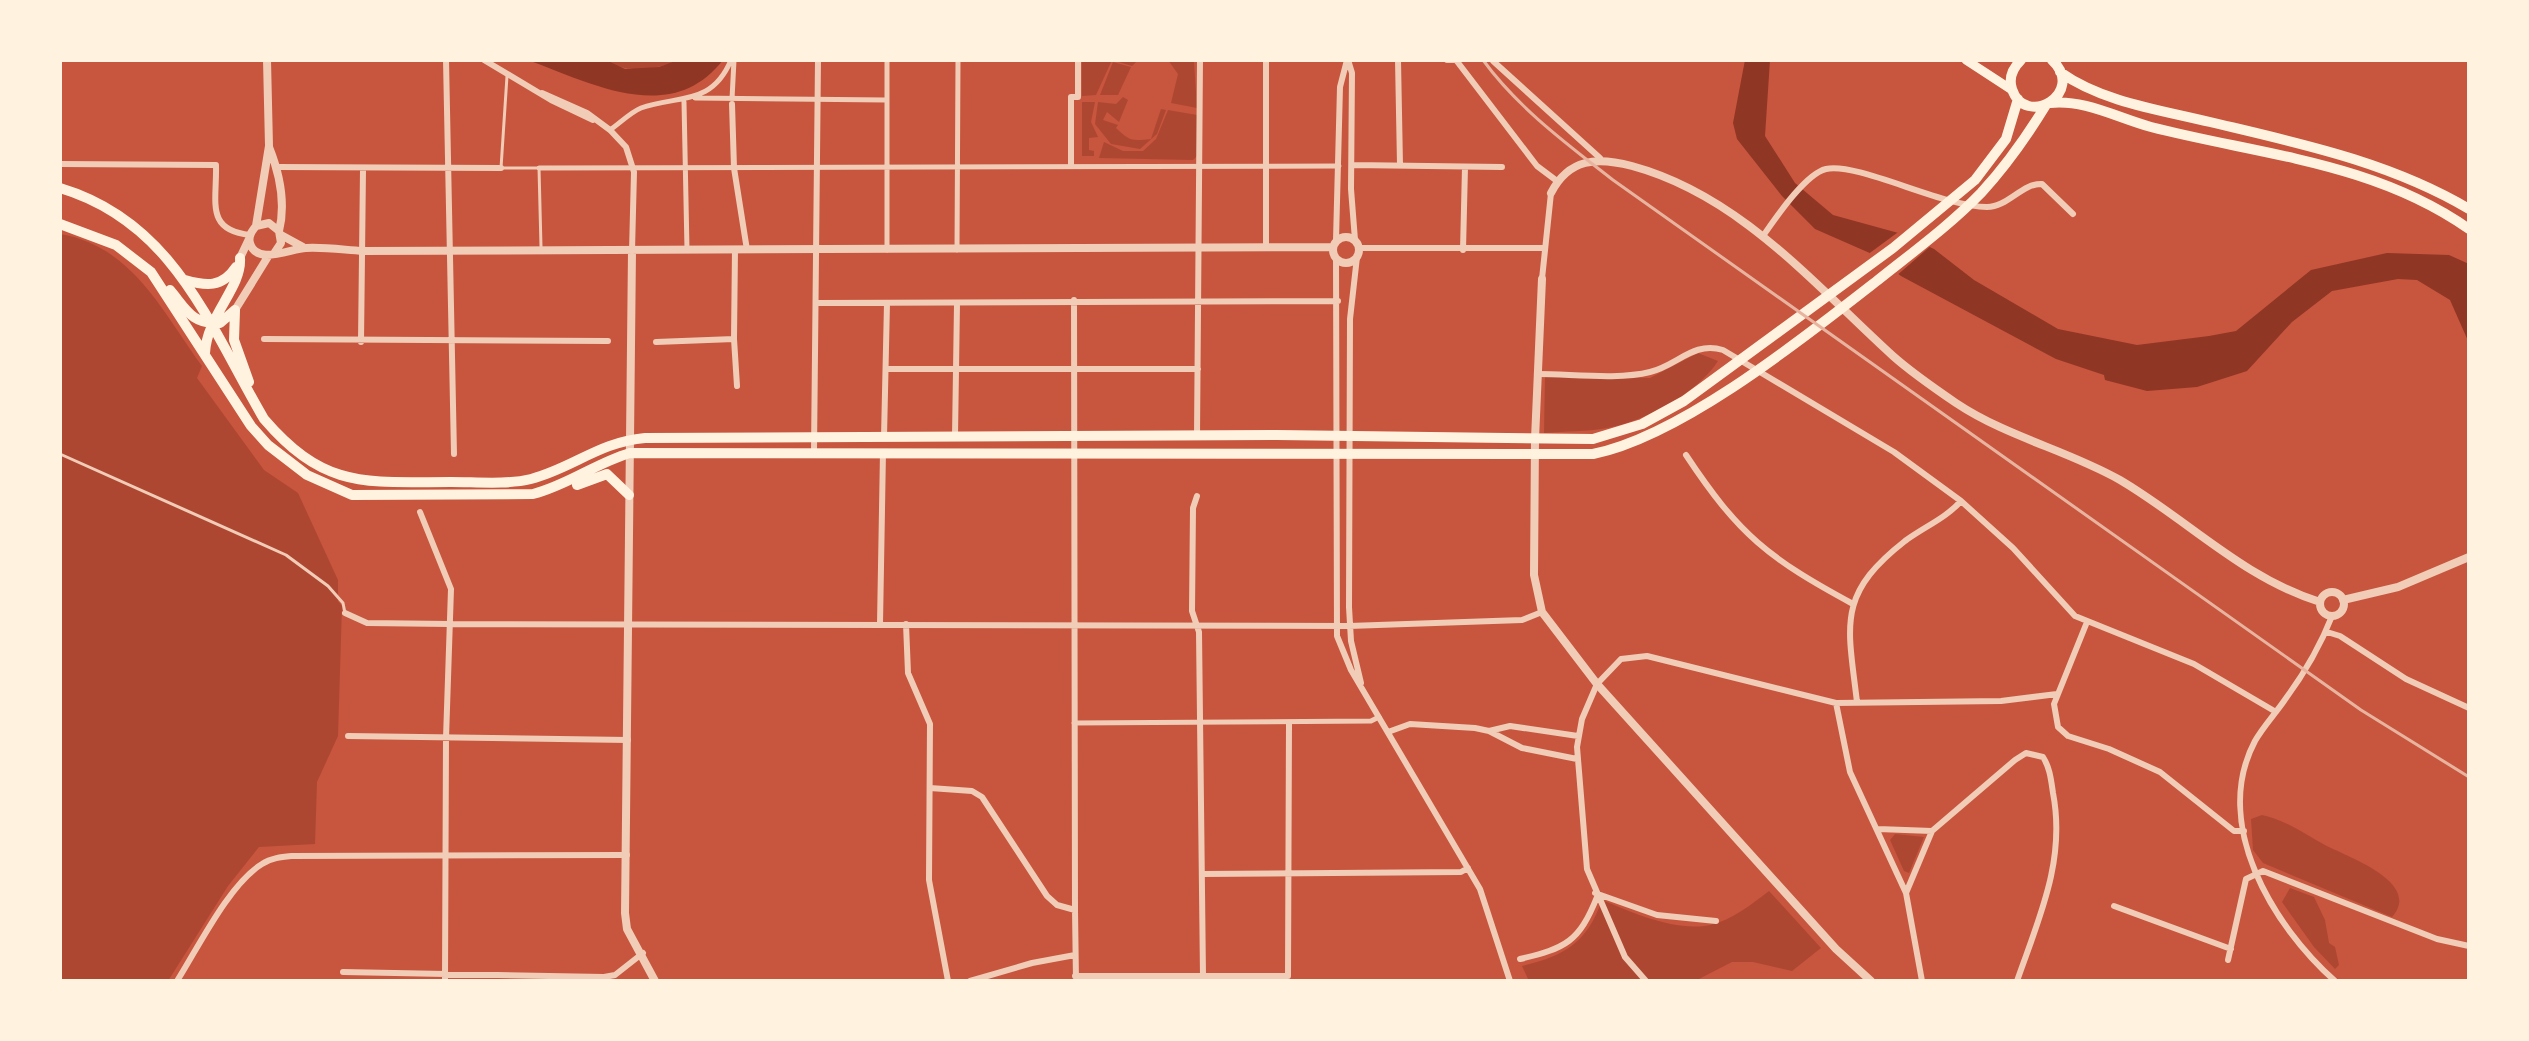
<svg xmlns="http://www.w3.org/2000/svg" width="2529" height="1041" viewBox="0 0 2529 1041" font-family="Overpass,sans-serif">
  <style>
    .green { fill: #ae4732 }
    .water { fill: #8f3625 }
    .pier { fill: #c8553d }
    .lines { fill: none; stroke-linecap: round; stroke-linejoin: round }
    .service { stroke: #f1ccb7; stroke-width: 3 }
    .pedestrian { stroke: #f1ccb7; stroke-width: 5 }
    .minor { stroke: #f1ccb7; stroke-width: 6 }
    .tertiary { stroke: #f1ccb7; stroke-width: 8 }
    .secondary { stroke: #fff3e0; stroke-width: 9 }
    .primary { stroke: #fff3e0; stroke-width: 10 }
    .rail { stroke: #e9b49f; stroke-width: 3 }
  </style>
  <rect width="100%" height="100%" fill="#c8553d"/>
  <path class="green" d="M606 60H678C658 70 625 74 606 60Z
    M1082 60H1138L1132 66 1112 60 1096 95 1082 96Z
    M1168 60 1194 62 1197 108 1171 103 1178 74Z
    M1113 62 1131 67 1118 95H1100Z
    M1123 97 1128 100 1119 122 1107 112 1103 120 1118 125 1116 128C1130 141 1131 141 1151 139L1161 109 1166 110 1157 134 1140 149 1111 144 1095 124 1098 102 1116 104Z
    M1082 102H1095L1091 122 1098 137 1089 138V150L1094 151V156H1082Z
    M1168 110 1197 115 1198 155 1193 160 1099 158 1104 142 1123 151H1143L1156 139Z
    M60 234C133 246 163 313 202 366L197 378 264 470 298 493 338 580V601L342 606 338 736 317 782 315 844 259 847 228 886 168 981H60Z
    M1698 353 1718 361C1698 393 1643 422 1607 428 1586 432 1565 431 1544 433L1545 376 1650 378Z
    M2262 815C2286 820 2304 834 2325 845 2347 857 2423 882 2392 917L2263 863 2253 850 2251 819Z
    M1895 834 1924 837 1909 873 1904 871 1890 840Z
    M2290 888 2314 897 2325 920 2329 943 2335 947 2339 965 2335 969 2314 947 2282 902Z
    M1769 891 1821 948 1792 971 1753 962H1732L1695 981H1529L1522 966C1564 956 1587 943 1602 900 1633 913 1676 932 1710 925 1732 920 1752 904 1769 891Z"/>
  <path class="water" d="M528 60H606L625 69 659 67 678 60H723C671 127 591 83 528 60Z
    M1745 60H1770L1765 136 1795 183 1833 215 1902 234 1934 249 1974 280 2058 329 2137 345 2209 336 2236 331 2311 270 2387 253 2449 255 2469 264V343L2450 300 2417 280 2398 279 2332 291 2292 322 2247 371 2197 387 2147 391 2105 380 2104 375 2056 359 1901 276 1872 254 1815 229 1782 196 1737 139 1733 123Z"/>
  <path class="pier" d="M1901 230 1933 244 1895 277 1867 255Z"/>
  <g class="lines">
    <path class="service" d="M507 76 501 168H539L541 247
      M60 454 286 555 328 586 343 603 345 613"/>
    <path class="pedestrian" d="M887 60V250
      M695 98 886 100
      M732 99 734 60
      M684 102 687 250
      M610 130C620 123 631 112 641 108 678 95 712 106 731 60
      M539 168 1339 166
      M957 250 958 60
      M1074 723 1371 721 1379 717"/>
    <path class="minor" d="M446 60 454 454
      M484 60 551 100 593 120
      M1348 60 1352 73 1351 189 1355 240
      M1398 60 1400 165
      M1447 60H1456L1537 166 1557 181
      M1493 61 1600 158
      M542 93 587 113 610 130 626 147 634 172 632 251
      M732 104 734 168 747 250
      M60 164 216 165C217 202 205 230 250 235
      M1353 165 1502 167
      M1071 166V97H1078V60
      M277 167 501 168
      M1763 236C1775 219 1805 174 1826 169 1858 162 1943 207 1987 207 2008 207 2022 183 2042 184L2073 214
      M1336 240 1340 87 1347 60
      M1266 248V60
      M1359 248H1544
      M735 249 734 339 737 386
      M1463 250 1465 167
      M1357 257 1350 319 1349 607 1351 641 1361 683
      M1336 258 1337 636 1351 670 1480 889 1510 981
      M1542 279 1551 193
      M1074 300 1075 910
      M818 303 1338 301
      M264 339 608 341
      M361 342 363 170
      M656 342 734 339
      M886 369H1198
      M1539 374C1571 374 1619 380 1650 372 1678 365 1693 341 1723 350L1894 452 1961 501 2013 548 2075 616 2194 664 2276 712
      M955 436 957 304
      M1197 436 1200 60
      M884 437 887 303
      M814 451 818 60
      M1686 455C1739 535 1768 558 1853 604
      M1197 496 1193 508 1192 611 1199 632 1203 976
      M420 512 451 589 446 738 445 981
      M345 613 367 623 449 624 1349 626 1522 620 1542 612
      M2332 616C2320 647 2304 674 2284 701 2275 714 2263 727 2255 741 2211 824 2273 926 2335 981
      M2087 622 2054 704 2058 727 2068 736 2109 749 2160 772 2234 831H2244
      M880 624 883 452
      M906 624 908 673 930 724 929 880 948 981
      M2327 632 2340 636 2406 679 2469 708
      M1857 702C1848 625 1836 595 1905 541 1924 527 1946 518 1961 501
      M1836 703 1850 772 1906 893 1922 981
      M1489 731 1510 726 1578 736
      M1388 732 1410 724 1475 728 1489 731 1522 748 1577 759
      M348 736 628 740
      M930 788 972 791 982 797 1047 896 1057 905 1075 910 1076 981
      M1878 829 1932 831
      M1202 874 1461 872 1468 868
      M1595 893 1657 915 1716 921
      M1906 893 1932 831 2015 760 2026 753 2043 757C2050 768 2051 780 2053 793 2066 860 2039 918 2017 981
      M2114 906 2231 949
      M1520 959C1566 948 1579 942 1597 897
      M2228 960 2246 879 2263 871 2437 939 2469 946
      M343 972 604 977 615 975 643 953
      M1075 976H1288L1289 723
      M177 981C198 948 229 884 262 864 271 858 282 857 292 856L627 855
      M970 981 1032 963 1075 955
      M1646 981 1625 957 1587 869 1577 747 1582 719 1597 684 1621 659 1647 656 1836 703 2001 701 2057 694"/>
    <path class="tertiary" d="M269 147C279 172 286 203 279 231
      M1551 193C1569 158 1597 157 1632 166 1739 195 1813 283 1893 356 1912 373 1934 388 1956 403 2007 437 2067 450 2120 480 2188 520 2243 578 2320 602
      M256 226 269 146 267 60
      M281 235 303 247
      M1333 250a13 13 0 1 1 26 0a13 13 0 1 1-26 0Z
      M632 251 625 913 627 929 655 981
      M275 252 281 243 279 231 269 223 256 226C252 231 248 236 250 243 256 266 292 248 306 248 325 247 345 250 363 251L1332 247
      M240 258 249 239
      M1542 279 1535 439 1534 575 1542 612 1597 684 1836 949 1871 981
      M235 310 269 255
      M2320 604a12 12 0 1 1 24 0a12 12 0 1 1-24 0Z
      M2343 600 2398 587 2469 557"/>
    <path class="secondary" d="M1966 60 2012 90"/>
    <path class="primary" d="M2021 60C2013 68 2008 77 2012 89 2025 129 2087 93 2052 60
      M2060 72C2102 102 2160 110 2210 122 2298 143 2390 162 2469 209
      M2050 103C2084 99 2118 118 2151 127 2260 155 2374 162 2469 229
      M60 188C174 222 209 325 264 419 325 490 366 482 451 482 477 482 506 485 531 479 573 468 599 442 645 438L1277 435 1593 439 1642 424 1684 401 1893 248 1975 180 2006 139 2018 99
      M60 224 116 245 151 272 251 426 268 445 307 475 352 495 533 494C568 485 596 463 630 453L1593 454C1682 436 1806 336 1878 280 1913 252 1950 225 1981 193 2006 166 2027 136 2046 105
      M185 280C206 286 222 288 236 267
      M170 290C186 309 192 325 220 323L235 310
      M235 310 234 340 249 382
      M205 353C207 315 242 288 240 258
      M577 485 607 474 629 495"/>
    <path class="rail" d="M1483 60C1518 108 1567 144 1613 180L2361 710 2469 777"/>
  </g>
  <rect width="2529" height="1041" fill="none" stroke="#fff3e0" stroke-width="124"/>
</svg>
